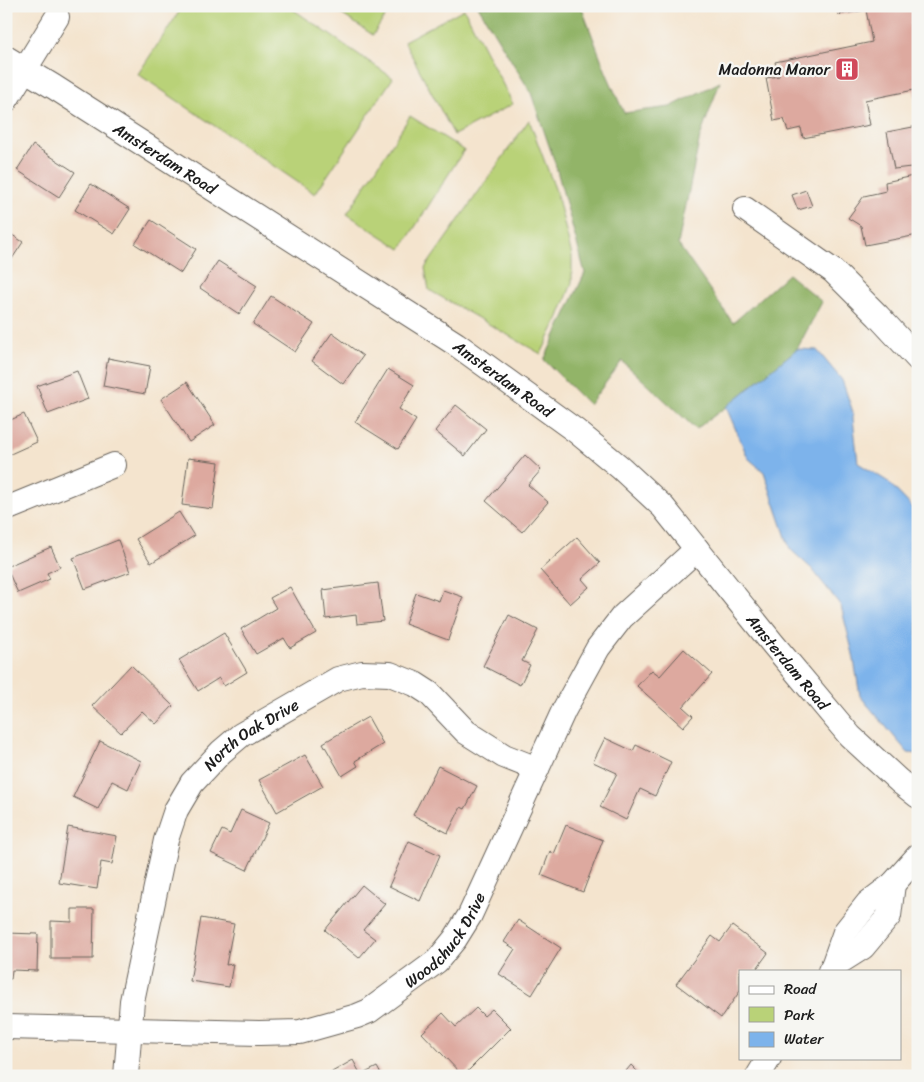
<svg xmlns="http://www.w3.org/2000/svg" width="924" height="1082" viewBox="0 0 924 1082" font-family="Sriracha,sans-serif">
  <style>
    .green { fill: #b9d278; stroke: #6a774a }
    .forest { fill: #92b468; stroke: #576842 }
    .water { fill: #7db3eb; stroke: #4c6884 }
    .building { fill: #dda99f }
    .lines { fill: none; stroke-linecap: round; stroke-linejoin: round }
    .minor-casing { stroke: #68625a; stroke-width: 26 }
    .minor { stroke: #fff; stroke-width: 24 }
    .labels { text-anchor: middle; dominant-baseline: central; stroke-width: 4.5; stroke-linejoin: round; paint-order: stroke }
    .poi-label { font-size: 16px; fill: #1c1c1c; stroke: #f6f6f2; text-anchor: end }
    .street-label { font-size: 16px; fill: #1c1c1c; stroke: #f6f6f2 }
  </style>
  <rect width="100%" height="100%" fill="#f6f6f2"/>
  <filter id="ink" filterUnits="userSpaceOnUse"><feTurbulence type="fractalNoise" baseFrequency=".02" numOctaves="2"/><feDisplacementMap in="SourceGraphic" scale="10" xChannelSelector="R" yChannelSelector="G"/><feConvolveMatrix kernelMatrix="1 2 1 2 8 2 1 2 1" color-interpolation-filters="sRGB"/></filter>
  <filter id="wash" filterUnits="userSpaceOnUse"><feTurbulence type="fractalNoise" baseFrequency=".0096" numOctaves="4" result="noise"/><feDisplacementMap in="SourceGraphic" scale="20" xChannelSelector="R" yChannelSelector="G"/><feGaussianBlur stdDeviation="1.12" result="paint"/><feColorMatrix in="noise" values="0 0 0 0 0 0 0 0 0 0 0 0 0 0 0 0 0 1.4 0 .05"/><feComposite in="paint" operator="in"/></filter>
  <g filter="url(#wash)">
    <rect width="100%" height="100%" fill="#f4e4ce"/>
    <path class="green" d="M183 6H288L393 78 315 194 138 74Z
      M329 6H392L373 35Z
      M464 9 513 104 454 135 404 41Z
      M410 116 464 150 401 249 347 214Z
      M529 120 557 194 572 256V283L559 317 541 354 429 290 425 268Z"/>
    <path class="forest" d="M478 6H581L606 72 624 113 670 107 720 82 700 137 678 244 733 323 788 274 822 302 797 349 726 407 696 429 622 361 589 405 544 360 585 273 555 163 531 93Z"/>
    <path class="water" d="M797 349 817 350 842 380 852 409 858 463 887 481 918 513V754L908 753 860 696 853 654 841 606 812 569 790 549 764 472 748 458 726 407Z"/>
    <g id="blocks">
      <path class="building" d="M836 6H918V23L910 24 913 35 918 34V108H917L914 90 865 100 870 125 803 138 801 128 788 131 784 119 774 121 766 78 779 76 775 62 872 42 866 10 838 15Z
        M918 126V235L865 245 861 226 848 218 864 196 886 191 885 182 913 176 911 167 894 169 887 132Z
        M33 145 75 172 59 197 17 170Z
        M91 184 130 209 114 234 75 210Z
        M806 190 812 206 798 210 792 195Z
        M151 220 196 249 181 273 135 244Z
        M6 231 23 242 6 268Z
        M218 261 257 286 239 314 200 288Z
        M271 296 314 324 295 352 253 324Z
        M332 333 363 356 343 384 312 361Z
        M108 358 150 366 145 394 103 386Z
        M388 369 414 385 399 409 416 420 398 449 355 422Z
        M77 371 88 399 48 414 37 386Z
        M187 382 215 425 189 442 161 399Z
        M456 405 486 429 465 456 435 431Z
        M24 414 37 442 6 456V422Z
        M525 455 541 470 528 485 548 502 522 532 486 501Z
        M188 458 219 462 213 509 182 505Z
        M179 512 194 536 151 563 136 539Z
        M577 537 600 563 582 579 589 587 570 604 540 570Z
        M118 540 130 572 85 589 73 558Z
        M51 547 60 567 47 573 50 579 18 593 6 567Z
        M378 583 383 621 357 624 356 615 326 619 323 590Z
        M290 587 316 633 290 648 284 638 256 654 241 629 276 608 270 598Z
        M443 590 463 597 448 640 405 624 416 593 439 601Z
        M509 615 538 630 522 661 530 665 520 685 483 666Z
        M224 633 247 672 224 686 219 678 198 691 179 660Z
        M684 649 712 674 683 707 693 716 683 727 637 686 652 670 660 676Z
        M131 665 173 706 156 724 142 711 121 733 92 706Z
        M368 717 383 744 355 761 358 766 342 776 323 743Z
        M605 738 633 751 636 745 671 762 655 796 640 789 626 820 600 807 617 773 593 762Z
        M100 741 141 761 128 789 112 781 98 809 73 797Z
        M305 755 323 786 277 812 259 780Z
        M438 766 477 786 465 809 461 807 448 833 413 815Z
        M241 810 269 823 247 870 211 853 222 830 230 834Z
        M566 825 603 840 583 892 541 875 550 851 554 854Z
        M68 827 117 836 112 864 101 862 97 889 59 883Z
        M409 841 440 855 420 901 389 886Z
        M362 885 385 904 363 930 375 939 359 958 325 930Z
        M72 909H94L93 959H51V921L72 922Z
        M201 918 234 924 226 965 233 964 229 987 190 981Z
        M518 920 561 948 532 995 499 974 515 949 504 942Z
        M732 926 768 953 755 971H740V991L721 1018 676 984 712 936 720 942Z
        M6 933 38 934 37 971 12 970 11 979H6Z
        M476 1008 484 1016 492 1009 511 1028 463 1076 422 1033 443 1013 456 1027Z
        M353 1060 361 1075 377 1067 382 1076H325Z
        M631 1065 642 1076H622Z"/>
    </g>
  </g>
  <g filter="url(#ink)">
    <use href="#blocks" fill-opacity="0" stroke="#68625a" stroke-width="1"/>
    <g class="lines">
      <g class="minor-casing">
        <g id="minor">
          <path id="s1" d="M6 58 54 87 456 344 576 431 621 468 663 507 773 644 850 736 899 781 918 796"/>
          <path d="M6 100 57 17"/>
          <path d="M745 209 833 271 878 316 918 359"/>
          <path d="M6 509 114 465"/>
          <path d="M833 966 863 947 889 916 893 884"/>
          <path d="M830 971 833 966 845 932 868 903 893 884 918 856"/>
          <path id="s2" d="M6 1027 259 1033 300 1032 357 1016 369 1011 437 961 455 939 470 915 564 710 598 648 622 617 697 549"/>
          <path id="s3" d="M126 1076 132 1001 166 840 176 810 192 783 221 752 241 735 338 679 362 673 390 674 415 684 429 693 466 732 504 756 537 769"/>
          <path d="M758 1076 769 1058"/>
        </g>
      </g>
      <use href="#minor" class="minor"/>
    </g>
  </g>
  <defs>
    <g id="building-square" transform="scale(1.25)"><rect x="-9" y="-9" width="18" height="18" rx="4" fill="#d1495b" stroke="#f6f6f2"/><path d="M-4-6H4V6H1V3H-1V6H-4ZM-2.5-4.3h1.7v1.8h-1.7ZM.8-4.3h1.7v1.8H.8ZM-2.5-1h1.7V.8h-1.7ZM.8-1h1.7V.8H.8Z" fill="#fff"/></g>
  </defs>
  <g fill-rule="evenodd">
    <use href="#building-square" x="847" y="69"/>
  </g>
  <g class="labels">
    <g class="poi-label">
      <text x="830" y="69">Madonna Manor</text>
    </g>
    <g class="street-label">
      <text stroke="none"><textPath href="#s1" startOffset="188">Amsterdam Road</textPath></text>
      <text stroke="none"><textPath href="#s1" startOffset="592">Amsterdam Road</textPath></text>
      <text stroke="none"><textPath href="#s1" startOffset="996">Amsterdam Road</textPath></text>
      <text stroke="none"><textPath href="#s3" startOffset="380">North Oak Drive</textPath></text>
      <text stroke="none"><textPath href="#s2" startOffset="472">Woodchuck Drive</textPath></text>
    </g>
  </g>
  <rect width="924" height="1082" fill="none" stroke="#f6f6f2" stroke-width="25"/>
  <rect x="739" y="970" width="162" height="90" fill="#f6f6f2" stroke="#9f9f9c"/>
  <rect x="749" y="986" width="25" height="8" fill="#ffffff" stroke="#9f9f9c"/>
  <text x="784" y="994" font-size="15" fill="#1c1c1c">Road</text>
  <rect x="749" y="1007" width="25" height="15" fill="#b9d278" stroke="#9f9f9c"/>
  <text x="784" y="1020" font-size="15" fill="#1c1c1c">Park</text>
  <rect x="749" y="1032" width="25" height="15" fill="#7db3eb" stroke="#9f9f9c"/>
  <text x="784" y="1044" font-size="15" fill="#1c1c1c">Water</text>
</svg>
